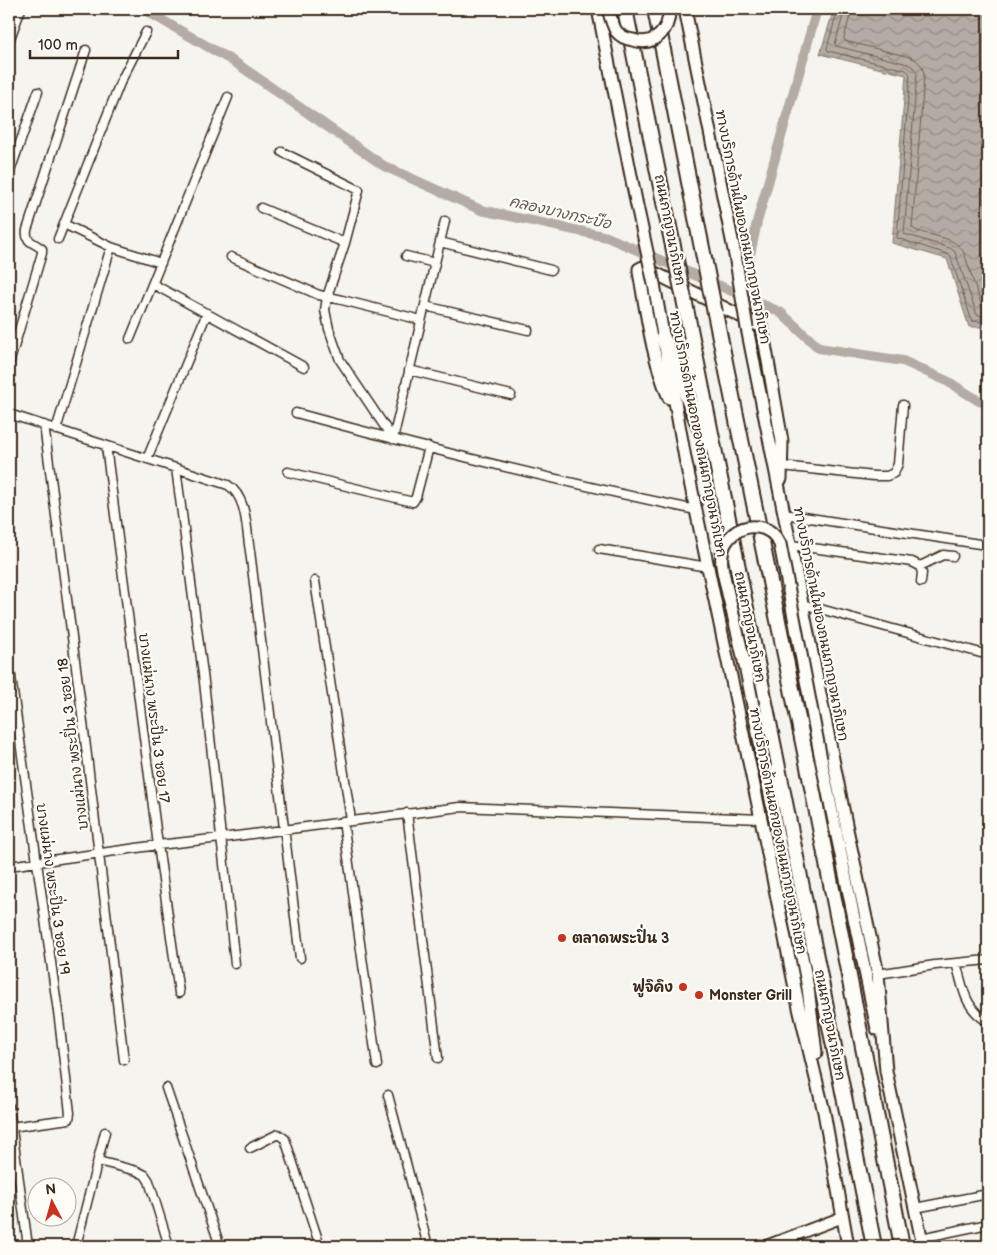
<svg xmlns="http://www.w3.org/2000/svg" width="997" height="1255" viewBox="0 0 997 1255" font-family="'Balsamiq Sans','Playpen Sans Thai',sans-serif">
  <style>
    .water { fill: url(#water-waves); stroke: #84786e }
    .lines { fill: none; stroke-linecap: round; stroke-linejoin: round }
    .shore { stroke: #6b5e54; stroke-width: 1 }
    .canal { stroke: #b4aca4; stroke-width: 10 }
    .minor-casing { stroke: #3b2a1e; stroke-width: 11 }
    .tertiary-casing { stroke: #3b2a1e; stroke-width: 14 }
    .secondary-casing { stroke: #3b2a1e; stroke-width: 15 }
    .trunk-casing { stroke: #3b2a1e; stroke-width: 18 }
    .minor { stroke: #fdfcf7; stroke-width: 8 }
    .tertiary { stroke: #fdfcf7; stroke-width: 10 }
    .secondary { stroke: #fdfcf7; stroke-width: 11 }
    .trunk { stroke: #fdfcf7; stroke-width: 14 }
    .secondary-bridge-casing { stroke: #3b2a1e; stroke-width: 15; stroke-linecap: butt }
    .trunk-bridge-casing { stroke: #3b2a1e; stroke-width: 18; stroke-linecap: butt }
    .secondary-bridge { stroke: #fdfcf7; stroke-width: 11 }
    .trunk-bridge { stroke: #fdfcf7; stroke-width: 14 }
    .poi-dot { fill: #c8321e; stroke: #fdfcf7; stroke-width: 2 }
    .labels { text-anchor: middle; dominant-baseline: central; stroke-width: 4.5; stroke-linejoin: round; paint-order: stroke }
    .street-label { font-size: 14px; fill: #3b2a1e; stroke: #fdfcf7 }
    .poi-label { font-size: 14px; font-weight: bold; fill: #3b2a1e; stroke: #fdfcf7; text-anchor: start }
    .water-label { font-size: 15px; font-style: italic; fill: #65584d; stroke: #fdfcf7 }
  </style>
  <defs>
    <pattern id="water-waves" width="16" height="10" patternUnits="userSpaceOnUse" patternTransform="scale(1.25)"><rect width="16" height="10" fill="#b4aca4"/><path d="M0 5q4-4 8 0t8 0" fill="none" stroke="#948c85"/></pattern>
  </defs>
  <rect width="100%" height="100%" fill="#f5f4ee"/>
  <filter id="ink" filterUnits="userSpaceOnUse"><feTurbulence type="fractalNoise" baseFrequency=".02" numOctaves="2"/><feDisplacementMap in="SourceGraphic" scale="10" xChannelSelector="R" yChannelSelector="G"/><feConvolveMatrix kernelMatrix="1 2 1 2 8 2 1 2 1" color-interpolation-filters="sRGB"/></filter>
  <g filter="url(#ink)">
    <path class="water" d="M834 9H988V327H969L947 259 892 243 906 75 820 54Z"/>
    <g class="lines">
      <path class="shore" d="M838 9 827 48 828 51 906 70 910 74 897 238 950 255 972 321 988 322
        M845 9 835 44 836 46 908 64 913 67 917 73 904 234 950 248 955 252 977 315 988 316
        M852 9 844 38 845 41 910 57C920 61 924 67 924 78L912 228C928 238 955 234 964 253L982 307 988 308"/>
      <path class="canal" d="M143 9 236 63 384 166 481 210 607 237 780 312 819 348 903 361 947 381 979 401 988 403
        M736 280 749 259 757 222 817 9"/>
      <g class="minor-casing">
        <path id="minor" d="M9 41 21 9
          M282 152 359 190 345 243 327 297 325 310 329 329 340 360 393 439
          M9 174 38 92
          M261 208 345 243
          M64 224 111 247 161 263
          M58 239 120 83 146 32
          M440 242 551 270
          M406 256 435 263
          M231 257 319 295 338 299 421 320
          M153 284 304 367
          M425 306 528 330
          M130 339 228 97
          M9 364 42 253V249C34 242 25 243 27 230L86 50
          M409 370 511 395
          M296 413C428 449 562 482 696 510
          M9 414 228 485C248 498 246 530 250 551L300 958
          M44 425 80 698 124 1060
          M56 430 111 247
          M393 439 445 221
          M106 446 158 845 179 993
          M147 459 207 313
          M782 466 874 476H887L894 473 898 464 903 405
          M176 468 204 682 235 964
          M288 472 413 502 416 497 429 447
          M784 514 986 545
          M791 545 912 562 920 566 922 573 921 582
          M599 549 708 567
          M920 566 943 555 953 556
          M315 581 351 820
          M802 604 988 655
          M9 663 59 1019 70 1113 69 1119 11 1127
          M407 813 438 1058
          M343 821 377 1065
          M9 866 158 845 221 838 460 807 761 819
          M956 963C964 989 963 1006 988 1022
          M878 974 935 965 988 960
          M166 1088 220 1246
          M388 1095 428 1246
          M9 1107 28 1246
          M250 1148 278 1134 285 1139 320 1246
          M98 1161 137 1171 145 1175 149 1181 169 1246
          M915 1208 988 1194
          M921 1238 988 1224
          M76 1246 105 1132"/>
      </g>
      <g class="tertiary-casing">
        <path id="tertiary" d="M766 1246 843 1217"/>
      </g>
      <g class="secondary-casing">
        <path id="secondary" d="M598 9 636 201
          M685 9 735 255
          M654 284 685 458 761 819 799 1008 824 1112 848 1246
          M747 328 847 829 878 974 886 1071 923 1246
          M669 398C652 358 647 315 639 272V269L643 267 762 327 782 441 781 479
          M821 759 877 1029
          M765 769 808 988 816 1053"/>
      </g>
      <g class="trunk-casing">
        <path id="trunk" d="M625 9 667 217
          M655 9 698 228
          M684 299 874 1246
          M715 313 809 772 902 1246
          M663 338 706 442"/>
      </g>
      <use href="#minor" class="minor"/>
      <use href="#tertiary" class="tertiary"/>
      <use href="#secondary" class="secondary"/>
      <use href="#trunk" class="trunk"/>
      <g class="secondary-bridge-casing">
        <path id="secondary-bridge" d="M608 9C610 16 612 24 616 31 620 36 626 39 633 40 655 47 670 30 669 9
          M636 201 654 284
          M735 255 747 328
          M765 769C757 730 751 691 742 652 737 630 731 607 726 585 724 575 720 564 722 555 724 537 740 525 757 527 768 528 775 534 780 544L821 759"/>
      </g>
      <g class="trunk-bridge-casing">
        <path id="trunk-bridge" d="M667 217 684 299
          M698 228 715 313"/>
      </g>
      <use href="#secondary-bridge" class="secondary-bridge"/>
      <use href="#trunk-bridge" class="trunk-bridge"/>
    </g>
  </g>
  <g class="poi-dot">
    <circle cx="562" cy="938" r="5"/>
    <circle cx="683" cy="987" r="5"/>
    <circle cx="699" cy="995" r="5"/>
  </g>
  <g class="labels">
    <g class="street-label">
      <text transform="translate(743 227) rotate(79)">ทางบริการด้านในของถนนกาญจนาภิเษก</text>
      <text transform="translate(670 230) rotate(79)">ถนนกาญจนาภิเษก</text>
      <text transform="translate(698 434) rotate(79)">ทางบริการด้านนอกของถนนกาญจนาภิเษก</text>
      <text transform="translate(821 624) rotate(79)">ทางบริการด้านในของถนนกาญจนาภิเษก</text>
      <text transform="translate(750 627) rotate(79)">ถนนกาญจนาภิเษก</text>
      <text transform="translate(154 718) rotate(83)">บางแม่นาง พระปิ่น 3 ซอย 17</text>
      <text transform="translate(73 744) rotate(-97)">บางแม่นาง พระปิ่น 3 ซอย 18</text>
      <text transform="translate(778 831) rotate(79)">ทางบริการด้านนอกของถนนกาญจนาภิเษก</text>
      <text transform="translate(53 889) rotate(82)">บางแม่นาง พระปิ่น 3 ซอย 19</text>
      <text transform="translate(830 1025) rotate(79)">ถนนกาญจนาภิเษก</text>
    </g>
    <g class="poi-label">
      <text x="572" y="938">ตลาดพระปิ่น 3</text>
      <text x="673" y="987" text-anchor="end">ฟูจิคิง</text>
      <text x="709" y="995">Monster Grill</text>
    </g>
    <g class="water-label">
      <text transform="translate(560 213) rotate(13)">คลองบางกระบือ</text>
    </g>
  </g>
  <rect width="997" height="1255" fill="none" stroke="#fdfcf7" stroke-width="30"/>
  <rect x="15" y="15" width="967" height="1225" fill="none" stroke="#3b2a1e" stroke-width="2" filter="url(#ink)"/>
  <g transform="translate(52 1202) rotate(354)"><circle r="24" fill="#fdfcf7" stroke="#afa8a0"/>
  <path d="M0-4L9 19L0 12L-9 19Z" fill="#c8321e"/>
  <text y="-8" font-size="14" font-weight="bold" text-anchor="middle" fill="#3b2a1e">N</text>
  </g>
  <path d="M30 50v8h148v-8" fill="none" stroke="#3b2a1e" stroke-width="2.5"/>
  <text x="38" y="50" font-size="15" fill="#3b2a1e" stroke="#fdfcf7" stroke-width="4" paint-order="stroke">100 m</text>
</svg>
